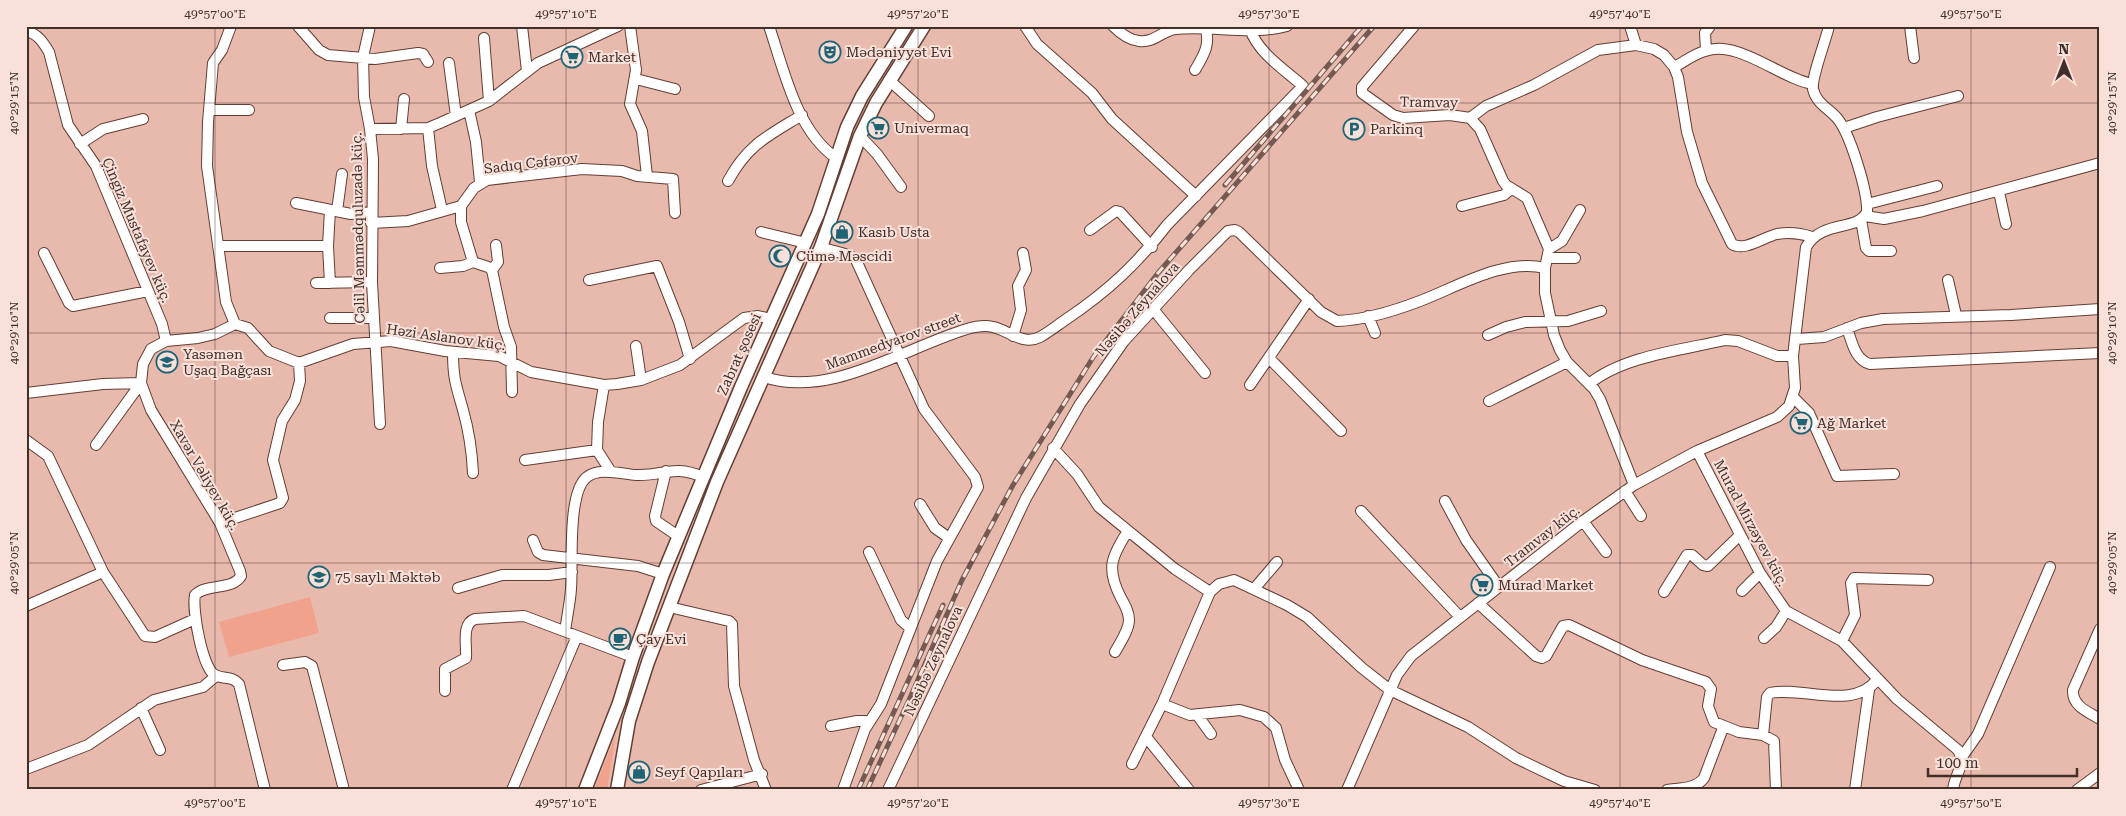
<svg xmlns="http://www.w3.org/2000/svg" width="2126" height="816" viewBox="0 0 2126 816" font-family="'Roboto Serif',serif">
  <style>
    .green { fill: #f1a28d }
    .lines { fill: none; stroke-linecap: round; stroke-linejoin: round }
    .minor-casing { stroke: #643e33; stroke-width: 12 }
    .major-casing { stroke: #643e33; stroke-width: 15 }
    .minor { stroke: #fff; stroke-width: 10 }
    .major { stroke: #fff; stroke-width: 12 }
    .rail-casing { stroke: #745a52; stroke-width: 5 }
    .rail { stroke: #f9e1da; stroke-width: 3; stroke-dasharray: 9; stroke-linecap: butt }
    .ticks { fill: none; stroke: #412f2a; stroke-width: 1; stroke-opacity: 0.45 }
    .labels { text-anchor: middle; dominant-baseline: central; stroke-width: 4; stroke-linejoin: round; paint-order: stroke }
    .poi-label { font-size: 14px; fill: #412f2a; stroke: #f9e1da; text-anchor: start }
    .street-label { font-size: 14px; fill: #412f2a; stroke: #f9e1da }
    .neatline { fill: none; stroke: #412f2a; stroke-width: 2 }
    .ticks-label { font-size: 12px; text-anchor: middle; fill: #412f2a }
  </style>
  <rect width="100%" height="100%" fill="#e8baad"/>
  <path class="green" d="M310 597 319 633 229 657 219 622Z
    M616 735 607 790H594Z"/>
  <g class="lines">
    <g class="minor-casing">
      <path id="minor" d="M231 26 222 50 213 63 208 122 207 166 226 302 235 324
        M298 26 319 50 328 55 375 59 418 53 423 54 428 62
        M370 26 363 57 364 97 370 129 373 159 372 282 380 424
        M522 26 527 71
        M630 26 636 70 630 104 642 131 647 176
        M769 26C784 70 796 130 836 158
        M1025 26 1037 44 1092 93 1112 119 1196 196
        M1113 26C1120 33 1129 40 1139 41 1154 43 1162 31 1175 29 1212 25 1251 36 1287 26
        M1414 26 1362 87V93L1393 115 1403 118 1450 115 1470 118 1480 129 1503 181 1506 185 1527 198 1549 249 1545 268V293L1554 335 1560 350 1567 362 1594 389 1600 399 1634 485
        M1630 26 1636 45
        M1910 26 1914 58
        M26 31C38 34 43 42 49 52L68 125 96 166 162 324 166 341
        M484 38 489 101
        M1706 50 1705 33 1710 26
        M449 63 456 116
        M1674 67C1684 62 1694 54 1705 51 1738 39 1781 79 1813 84
        M1195 70C1204 55 1211 44 1205 26
        M636 79 675 89
        M889 80 929 116
        M209 110H249
        M469 110 476 142 480 182
        M1470 118 1486 106 1534 85 1598 50 1636 45 1654 49 1664 55 1674 67 1678 77 1687 132 1702 183 1732 244C1744 252 1764 237 1777 234 1789 232 1800 233 1812 237
        M428 128 432 166 442 210
        M1844 128 1877 117 1958 96
        M370 129 428 128 440 123 489 101 538 63 618 26
        M401 129 404 99
        M860 136 877 154 901 187
        M80 144 103 129 143 119
        M728 181C748 144 768 136 802 115
        M1999 192 2006 224
        M296 203 351 214 371 212
        M1867 204 1937 186
        M461 206V222L473 262 488 267 492 270 504 327 511 347 512 392
        M1462 206 1504 195 1511 189
        M330 210 328 246 330 283
        M337 211 342 174
        M1865 216 1884 219 1923 211 2100 163
        M1861 220 1866 248 1869 251H1891
        M371 223 408 221 461 206 474 188 487 180 582 169 622 171 637 176 673 179 675 213
        M1090 230 1116 211 1120 212 1152 247
        M761 232 806 243
        M218 246H328
        M821 247C830 251 852 254 856 260L924 409 975 477 978 487 937 561 881 704 865 729 843 790
        M1549 249 1562 241 1580 210
        M44 253 69 303 73 306 148 291
        M1549 258H1575
        M440 268 463 266 473 262
        M492 270 498 262 496 245
        M589 280 657 266 679 322 690 359
        M1948 280 1956 315
        M316 283 372 282
        M1153 309 1205 373
        M1368 316 1375 333
        M330 318H373
        M1847 328C1852 342 1855 360 1870 364L2100 353
        M1488 335 1506 327 1525 322 1568 321 1601 311
        M1013 336 1021 310 1018 286 1026 270 1023 253
        M1797 339 1824 337 1861 323 1883 319 2011 315 2100 309
        M636 346 641 380
        M453 352C453 379 456 385 463 410 469 431 472 452 473 473
        M1269 358 1341 431
        M764 377C830 399 904 348 967 329 974 327 985 325 993 327 1008 330 1023 346 1040 337 1049 332 1059 324 1068 318 1108 291 1138 263 1167 225L1303 86C1285 70 1258 53 1250 29
        M1589 384C1623 356 1682 350 1725 340L1738 341 1777 356H1793
        M604 385 598 422 597 450 611 472
        M1250 385 1309 299
        M26 393 103 384 141 383 151 410 220 523 240 571 241 576C232 591 207 583 195 595 192 609 202 668 215 675 224 680 231 675 239 684L265 790
        M1793 397 1809 413 1837 476 1894 474
        M1489 401 1567 362
        M26 440 48 456 103 572 145 636 155 637 195 619
        M96 445 141 383 143 364 151 349 166 341 198 338 215 334 235 324 248 328 269 351 299 363 353 344 391 341 445 351 499 356 531 372 604 385 617 384 641 380 680 365 744 318 758 316 771 319
        M1053 448 1077 474 1099 507 1175 569 1210 592 1219 584 1234 580 1287 605 1307 617 1362 668 1390 690 1468 727 1516 758 1564 781 1595 790
        M1697 451 1760 573 1786 611 1842 641 1897 699 1958 750C1967 764 1954 775 1953 790
        M525 460 597 450
        M666 471 655 516 656 521 678 536
        M1625 491 1641 516
        M1445 501 1466 540 1499 587
        M920 504 935 528 949 538
        M1361 511 1460 617
        M1583 521 1606 552
        M220 523 280 503 283 498 273 460 282 421 295 400 300 381 299 363
        M533 540 538 552 543 555 638 566 663 574
        M869 552 901 620 910 628
        M458 588 502 575H549L572 572
        M1254 589 1277 562
        M1742 591 1760 573
        M1664 592 1687 555H1692L1703 565 1708 566 1740 535
        M1478 603 1536 656 1542 658 1546 656 1563 626 1569 625 1642 660 1706 682 1711 689 1708 706 1714 722 1739 732 1763 735 1774 741 1776 790
        M26 606 103 572
        M669 607 729 621 732 624 734 686 754 760 766 790
        M2100 629 2073 690C2072 706 2088 712 2100 719
        M565 631C567 617 570 603 571 589 573 565 567 492 587 477 599 467 622 474 636 475 666 476 671 464 704 477
        M1764 638 1776 627 1786 611
        M1842 641 1855 615 1851 583 1854 578 1928 580
        M1115 652C1120 643 1129 630 1129 620 1129 612 1125 605 1121 598 1106 569 1111 557 1128 531
        M283 665 305 662 312 666 344 790
        M445 691V669L466 658C467 645 461 624 475 619L524 616 633 657
        M1162 704 1190 715 1240 710 1264 717 1276 728 1285 760 1299 790
        M141 708 160 750
        M1198 716 1211 734
        M831 726 857 721H870
        M1763 735 1767 697 1770 693C1803 686 1852 711 1877 680
        M1147 738 1189 790
        M1962 757 1978 734 2050 567
        M1132 764 1162 704 1210 592
        M26 769 88 745 154 700 203 687 216 676
        M512 790 577 636
        M701 790 762 774
        M888 790 1026 498 1080 404 1124 341 1189 270 1228 231 1235 230 1239 232 1321 312 1337 321C1365 320 1394 311 1420 301 1457 287 1504 258 1545 268
        M1347 790 1397 675 1411 656 1583 521 1634 485 1697 451 1777 417 1789 406 1795 388 1793 356 1806 247C1823 219 1857 232 1867 212 1868 192 1850 133 1837 118 1828 108 1816 103 1813 89 1811 78 1826 40 1829 26
        M1667 790C1680 788 1696 789 1704 778L1723 728
        M1855 790 1869 690
        M2077 790 2100 773"/>
    </g>
    <g class="major-casing">
      <path id="major" d="M585 790 619 703 633 657 663 574 741 387 818 214 847 127 862 96 906 26
        M617 790 629 721 648 662 717 482 821 247 860 136 876 103 924 26"/>
    </g>
    <use href="#minor" class="minor"/>
    <use href="#major" class="major"/>
    <g class="rail-casing">
      <path id="rail" d="M1225 185 1362 26
        M858 790 943 605
        M867 790 909 700 962 580 1013 485 1094 356 1158 273 1374 26"/>
    </g>
    <use href="#rail" class="rail"/>
  </g>
  <path class="ticks" d="M215 26V790M566 26V790M918 26V790M1269 26V790M1620 26V790M1971 26V790M26 103H2100M26 333H2100M26 563H2100"/>
  <defs>
    <g id="theatre-ring" transform="scale(1.125)"><circle r="9.5" fill="#f9e1da" stroke="#1e6474" stroke-width="1.5"/><path d="M-5-5.5Q0-4 5-5.5V0Q5 5 0 6Q-5 5-5 0ZM-3.3-2.5H-1v1.5H-3.3ZM1-2.5H3.3v1.5H1ZM-2.8 1Q0 5.5 2.8 1Z" fill="#1e6474"/></g>
    <g id="supermarket-ring" transform="scale(1.125)"><circle r="9.5" fill="#f9e1da" stroke="#1e6474" stroke-width="1.5"/><path d="M-6-5.5h2.5l.6 2H6L4.5 2H-2.5L-4.4-4H-6ZM-1.5 3.2a1.3 1.3 0 1 0 .1 0ZM3 3.2a1.3 1.3 0 1 0 .1 0Z" fill="#1e6474"/></g>
    <g id="parking-ring" transform="scale(1.125)"><circle r="9.5" fill="#f9e1da" stroke="#1e6474" stroke-width="1.5"/><path d="M-3.5-5.5H1a3.5 3.5 0 0 1 0 7H-1V5.5H-3.5ZM-1-3.4V-.6H.8a1.4 1.4 0 0 0 0-2.8Z" fill="#1e6474"/></g>
    <g id="shop-ring" transform="scale(1.125)"><circle r="9.5" fill="#f9e1da" stroke="#1e6474" stroke-width="1.5"/><path d="M-5-2.5h2.3a2.7 3.5 0 0 1 5.4 0H5L5.5 6h-11ZM-1.5-2.5h3a1.5 2.3 0 0 0-3 0Z" fill="#1e6474"/></g>
    <g id="mosque-ring" transform="scale(1.125)"><circle r="9.5" fill="#f9e1da" stroke="#1e6474" stroke-width="1.5"/><path d="M3.5-4.9A6 6 0 1 0 3.5 4.9A5 5 0 1 1 3.5-4.9Z" fill="#1e6474"/></g>
    <g id="school-ring" transform="scale(1.125)"><circle r="9.5" fill="#f9e1da" stroke="#1e6474" stroke-width="1.5"/><path d="M0-5L7-2L0 1L-7-2ZM-4 1L0 2.5L4 1V4Q0 6-4 4Z" fill="#1e6474"/></g>
    <g id="cafe-ring" transform="scale(1.125)"><circle r="9.5" fill="#f9e1da" stroke="#1e6474" stroke-width="1.5"/><path d="M-5.5-4.5H6V0H3Q3 3.5 0 3.5H-2.5Q-5.5 3.5-5.5 0ZM3-3.2v2h1.7v-2ZM-6 4.5H4V6H-6Z" fill="#1e6474"/></g>
  </defs>
  <g fill-rule="evenodd">
    <use href="#theatre-ring" x="830" y="52"/>
    <use href="#supermarket-ring" x="572" y="57"/>
    <use href="#supermarket-ring" x="878" y="128"/>
    <use href="#parking-ring" x="1354" y="129"/>
    <use href="#shop-ring" x="842" y="232"/>
    <use href="#mosque-ring" x="780" y="256"/>
    <use href="#school-ring" x="167" y="362"/>
    <use href="#supermarket-ring" x="1801" y="423"/>
    <use href="#school-ring" x="319" y="577"/>
    <use href="#supermarket-ring" x="1482" y="585"/>
    <use href="#cafe-ring" x="620" y="639"/>
    <use href="#shop-ring" x="639" y="772"/>
  </g>
  <g class="labels">
    <g class="poi-label">
      <text x="846" y="52">Mədəniyyət Evi</text>
      <text x="588" y="57">Market</text>
      <text x="894" y="128">Univermaq</text>
      <text x="1370" y="129">Parkinq</text>
      <text x="858" y="232">Kasıb Usta</text>
      <text x="796" y="256">Cümə Məscidi</text>
      <text x="183" y="354">Yasəmən<tspan x="183" dy="16">Uşaq Bağçası</tspan></text>
      <text x="1817" y="423">Ağ Market</text>
      <text x="335" y="577">75 saylı Məktəb</text>
      <text x="1498" y="585">Murad Market</text>
      <text x="636" y="639">Çay Evi</text>
      <text x="655" y="772">Seyf Qapıları</text>
    </g>
    <g class="street-label">
      <text transform="translate(1429 102) rotate(1)">Tramvay</text>
      <text transform="translate(531 163) rotate(-7)">Sadıq Cəfərov</text>
      <text transform="translate(358 228) rotate(-91)">Cəlil Məmmədquluzadə küç.</text>
      <text transform="translate(137 230) rotate(67)">Çingiz Mustafayev küç.</text>
      <text transform="translate(1137 309) rotate(-49)">Nəsibə Zeynalova</text>
      <text transform="translate(446 337) rotate(8)">Həzi Aslanov küç.</text>
      <text transform="translate(893 341) rotate(-20)">Mammedyarov street</text>
      <text transform="translate(739 354) rotate(-66)">Zabrat şosesi</text>
      <text transform="translate(205 475) rotate(60)">Xavər Vəliyev küç.</text>
      <text transform="translate(1751 523) rotate(62)">Murad Mirzəyev küç.</text>
      <text transform="translate(1542 536) rotate(-38)">Tramvay küç.</text>
      <text transform="translate(933 661) rotate(-65)">Nəsibə Zeynalova</text>
    </g>
  </g>
  <rect width="2126" height="816" fill="none" stroke="#f9e1da" stroke-width="55"/>
  <g transform="translate(2064 62)" stroke="#f9e1da" stroke-width="4" paint-order="stroke">
  <path d="M0-4L9 19L0 12L-9 19Z" fill="#412f2a"/>
  <text y="-8" font-size="14" font-weight="bold" text-anchor="middle" fill="#412f2a">N</text>
  </g>
  <path d="M1928 768v8h149v-8" fill="none" stroke="#412f2a" stroke-width="2.5"/>
  <text x="1936" y="768" font-size="15" fill="#412f2a" stroke="#f9e1da" stroke-width="4" paint-order="stroke">100 m</text>
  <rect x="28" y="28" width="2070" height="760" class="neatline"/>
  <g class="ticks-label">
    <text x="215" y="18">49°57'00"E</text>
    <text x="566" y="18">49°57'10"E</text>
    <text x="918" y="18">49°57'20"E</text>
    <text x="1269" y="18">49°57'30"E</text>
    <text x="1620" y="18">49°57'40"E</text>
    <text x="1971" y="18">49°57'50"E</text>
    <text transform="translate(14 103) rotate(-90)" y="4">40°29'15"N</text>
    <text transform="translate(2112 103) rotate(-90)" y="4">40°29'15"N</text>
    <text transform="translate(14 333) rotate(-90)" y="4">40°29'10"N</text>
    <text transform="translate(2112 333) rotate(-90)" y="4">40°29'10"N</text>
    <text transform="translate(14 563) rotate(-90)" y="4">40°29'05"N</text>
    <text transform="translate(2112 563) rotate(-90)" y="4">40°29'05"N</text>
    <text x="215" y="807">49°57'00"E</text>
    <text x="566" y="807">49°57'10"E</text>
    <text x="918" y="807">49°57'20"E</text>
    <text x="1269" y="807">49°57'30"E</text>
    <text x="1620" y="807">49°57'40"E</text>
    <text x="1971" y="807">49°57'50"E</text>
  </g>
</svg>
